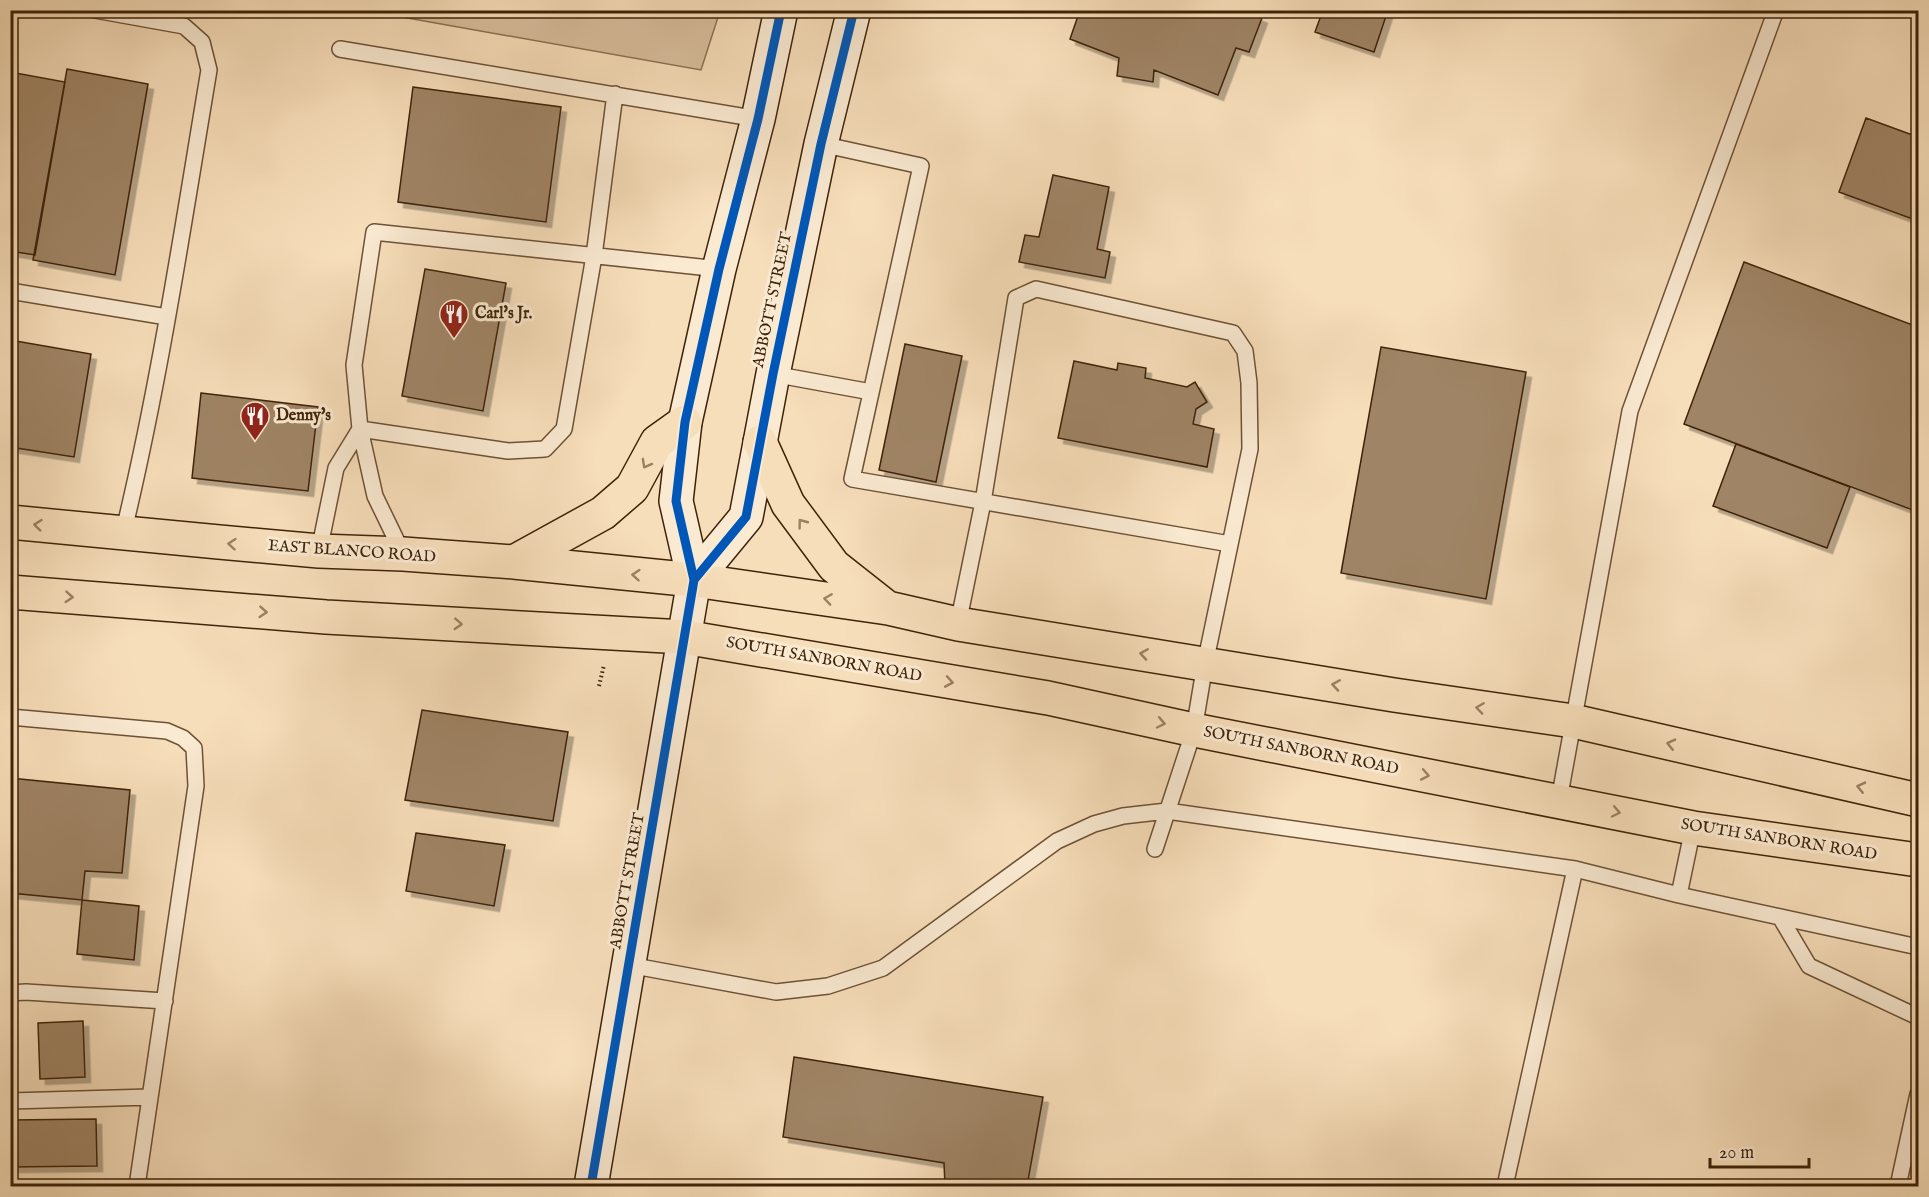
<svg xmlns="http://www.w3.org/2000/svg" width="1929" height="1197" viewBox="0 0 1929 1197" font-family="'IM FELL English',serif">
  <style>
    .green { fill: #d8be9c; stroke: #8c7052; stroke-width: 1.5 }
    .building { fill: #9f8465; stroke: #3f2309; stroke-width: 1.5; filter: url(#shadow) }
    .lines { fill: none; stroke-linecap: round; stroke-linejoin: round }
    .lane-casing { stroke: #6d5235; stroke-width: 18 }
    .secondary-casing { stroke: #3f2309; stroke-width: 36 }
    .highway-casing { stroke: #3f2309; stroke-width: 36 }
    .path { stroke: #3f2309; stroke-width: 4; stroke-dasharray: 1.5 3; stroke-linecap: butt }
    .lane { stroke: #faead2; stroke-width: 15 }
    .secondary { stroke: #faead2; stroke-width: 33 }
    .highway { stroke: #f7deba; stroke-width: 33 }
    .cycleway-casing { stroke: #faead2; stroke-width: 13 }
    .cycleway { stroke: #0057b8; stroke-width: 9 }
    .oneway { stroke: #9b8062 }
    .labels { text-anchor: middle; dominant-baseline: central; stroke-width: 6; stroke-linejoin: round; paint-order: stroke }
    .street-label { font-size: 16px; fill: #3f2309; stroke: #faead2 }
    .poi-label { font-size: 16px; font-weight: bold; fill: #3f2309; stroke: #faead2; text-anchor: start }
  </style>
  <defs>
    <filter id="shadow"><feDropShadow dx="5.5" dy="5.5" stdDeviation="0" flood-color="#0004"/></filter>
  </defs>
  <rect width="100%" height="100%" fill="#f7deba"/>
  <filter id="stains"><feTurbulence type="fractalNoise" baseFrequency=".00333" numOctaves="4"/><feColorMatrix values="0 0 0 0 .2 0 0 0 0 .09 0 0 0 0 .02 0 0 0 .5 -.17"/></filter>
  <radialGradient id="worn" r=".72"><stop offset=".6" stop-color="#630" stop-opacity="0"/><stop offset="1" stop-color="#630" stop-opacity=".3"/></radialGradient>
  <path class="green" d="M368 11 720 10V11L701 70Z"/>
  <path class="building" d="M1080 10H1243L1262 18 1249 52 1236 48 1218 95 1154 70 1153 82 1117 76 1119 58 1070 39Z
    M1323 10H1388L1374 52 1315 32Z
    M67 69 148 84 115 275 33 260Z
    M10 72 65 82 35 255 10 251Z
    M413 87 561 107 546 222 398 202Z
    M1866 118 1918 137V221L1839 192Z
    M1053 175 1109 187 1097 249 1110 252 1105 278 1019 262 1025 235 1039 237Z
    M1744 262 1918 327V512L1684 424Z
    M425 269 506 283 483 411 402 396Z
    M10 340 91 354 74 457 10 447Z
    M905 344 962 356 936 482 879 470Z
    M1381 347 1526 372 1486 599 1341 573Z
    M1074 361 1117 370 1118 363 1146 368 1145 378 1187 387 1195 382 1207 402 1196 409 1193 424 1214 429 1207 467 1058 438Z
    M201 393 318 407 308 491 192 478Z
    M1736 444 1850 487 1827 548 1713 506Z
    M422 710 568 732 553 821 405 800Z
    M10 778 130 790 122 873 85 871 82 900 10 893Z
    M416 833 505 845 494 906 406 891Z
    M82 900 139 906 134 960 77 954Z
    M83 1021 85 1077 40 1079 38 1023Z
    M794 1057 1043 1097 1027 1186H945L944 1163 783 1137Z
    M96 1119 97 1166 10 1167V1120Z
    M1115 1183 1136 1186H1115Z"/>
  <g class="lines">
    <g class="lane-casing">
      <path id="lane" d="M95 10 184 26 202 42 209 70C183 225 160 381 123 534
        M340 49 758 119
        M821 144 921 166 852 479 1230 544
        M10 291 167 317
        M773 374 871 392
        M360 429 508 451 545 449 564 429 594 256 615 94
        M319 551 336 468 360 429
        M403 554 375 496 360 429 354 365 374 232 719 269
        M958 624 983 502 1016 298 1036 289 1233 333 1245 351 1249 383 1250 449 1205 664 1194 730 1155 849
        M10 717 167 731 183 738 194 748 196 786 137 1186
        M1559 800 1630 411 1776 10
        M1679 895 1693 828
        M1780 917 1809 966 1918 1017
        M629 965 776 992 828 986 883 968 1057 841 1094 824 1123 816 1167 811 1575 869 1679 895 1918 947
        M10 993 26 992 165 1001
        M10 1101 150 1097
        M1505 1186 1575 869
        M1898 1186 1918 1094"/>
    </g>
    <g class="secondary-casing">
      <path id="secondary" d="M694 580 746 517 773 374 821 144 854 10
        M591 1186 694 580 676 501 685 422 719 269 758 119 781 10"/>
    </g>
    <g class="highway-casing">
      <path id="highway" d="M760 442 788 504 834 566 886 607
        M10 522 219 542 319 551 403 554 514 562 694 580 888 608 958 624 1394 695 1573 721 1918 800
        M514 562 603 513 632 488 657 442 685 422
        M10 592 326 617 684 637 1048 698 1194 730 1693 828 1918 860"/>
    </g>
    <path class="path" d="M599 686 604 665"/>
    <use href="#lane" class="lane"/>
    <use href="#secondary" class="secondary"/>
    <use href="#highway" class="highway"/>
    <g class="cycleway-casing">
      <path id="cycleway" d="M694 580 746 517 773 374 821 144 854 10
        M591 1186 694 580 676 501 685 422 719 269 758 119 781 10"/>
    </g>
    <use href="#cycleway" class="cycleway"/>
  </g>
  <defs><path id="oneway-chevron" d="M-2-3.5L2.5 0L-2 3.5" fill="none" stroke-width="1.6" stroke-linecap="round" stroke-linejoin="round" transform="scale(1.5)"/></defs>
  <g class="oneway">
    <use href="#oneway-chevron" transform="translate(646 464) rotate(119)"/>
    <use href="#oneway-chevron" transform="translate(802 523) rotate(-127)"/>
    <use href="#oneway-chevron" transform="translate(38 525) rotate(-174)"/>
    <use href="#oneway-chevron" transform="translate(232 544) rotate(-175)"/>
    <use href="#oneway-chevron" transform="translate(636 575) rotate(-175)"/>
    <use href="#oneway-chevron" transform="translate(69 597) rotate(4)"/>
    <use href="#oneway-chevron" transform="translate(828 599) rotate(-172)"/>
    <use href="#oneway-chevron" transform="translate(263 612) rotate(4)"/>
    <use href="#oneway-chevron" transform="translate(458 624) rotate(3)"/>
    <use href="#oneway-chevron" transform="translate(1144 654) rotate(-171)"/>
    <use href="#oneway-chevron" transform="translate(949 682) rotate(10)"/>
    <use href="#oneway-chevron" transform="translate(1336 685) rotate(-171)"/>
    <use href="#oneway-chevron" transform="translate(1480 708) rotate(-172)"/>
    <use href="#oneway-chevron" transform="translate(1161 723) rotate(12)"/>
    <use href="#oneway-chevron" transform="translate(1671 744) rotate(-167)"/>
    <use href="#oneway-chevron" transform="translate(1425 775) rotate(11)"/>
    <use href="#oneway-chevron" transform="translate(1861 787) rotate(-167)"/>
    <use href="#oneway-chevron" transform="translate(1616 812) rotate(12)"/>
  </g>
  <defs>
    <g id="restaurant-pin" transform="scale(1.5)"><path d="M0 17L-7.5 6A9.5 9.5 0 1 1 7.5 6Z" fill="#8f2418" stroke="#faead2"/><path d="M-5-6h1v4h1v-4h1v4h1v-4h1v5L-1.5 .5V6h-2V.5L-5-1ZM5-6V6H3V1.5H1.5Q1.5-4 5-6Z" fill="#fff"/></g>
  </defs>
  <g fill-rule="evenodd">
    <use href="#restaurant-pin" x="454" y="314"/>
    <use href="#restaurant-pin" x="255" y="416"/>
  </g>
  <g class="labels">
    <g class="street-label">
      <text transform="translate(773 300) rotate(-78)">ABBOTT STREET</text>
      <text transform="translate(352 552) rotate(4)">EAST BLANCO ROAD</text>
      <text transform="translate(824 660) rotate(10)">SOUTH SANBORN ROAD</text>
      <text transform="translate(1301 751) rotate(11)">SOUTH SANBORN ROAD</text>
      <text transform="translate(1779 840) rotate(9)">SOUTH SANBORN ROAD</text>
      <text transform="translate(628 881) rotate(-80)">ABBOTT STREET</text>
    </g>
    <g class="poi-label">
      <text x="475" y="314">Carl's Jr.</text>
      <text x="276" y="416">Denny's</text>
    </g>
  </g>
  <rect width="1929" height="1197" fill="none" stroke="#f7deba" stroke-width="36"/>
  <rect x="12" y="12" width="1905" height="1173" fill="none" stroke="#3f2309" stroke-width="3"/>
  <rect x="18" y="18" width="1893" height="1161" fill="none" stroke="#3f2309" stroke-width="1.5"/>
  <path d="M1710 1158v9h99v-9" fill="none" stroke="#3f2309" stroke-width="3"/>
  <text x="1719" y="1158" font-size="18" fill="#3f2309" stroke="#faead2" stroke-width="4.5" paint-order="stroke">20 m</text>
  <rect width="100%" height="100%" filter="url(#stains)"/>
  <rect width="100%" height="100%" fill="url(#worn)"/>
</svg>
